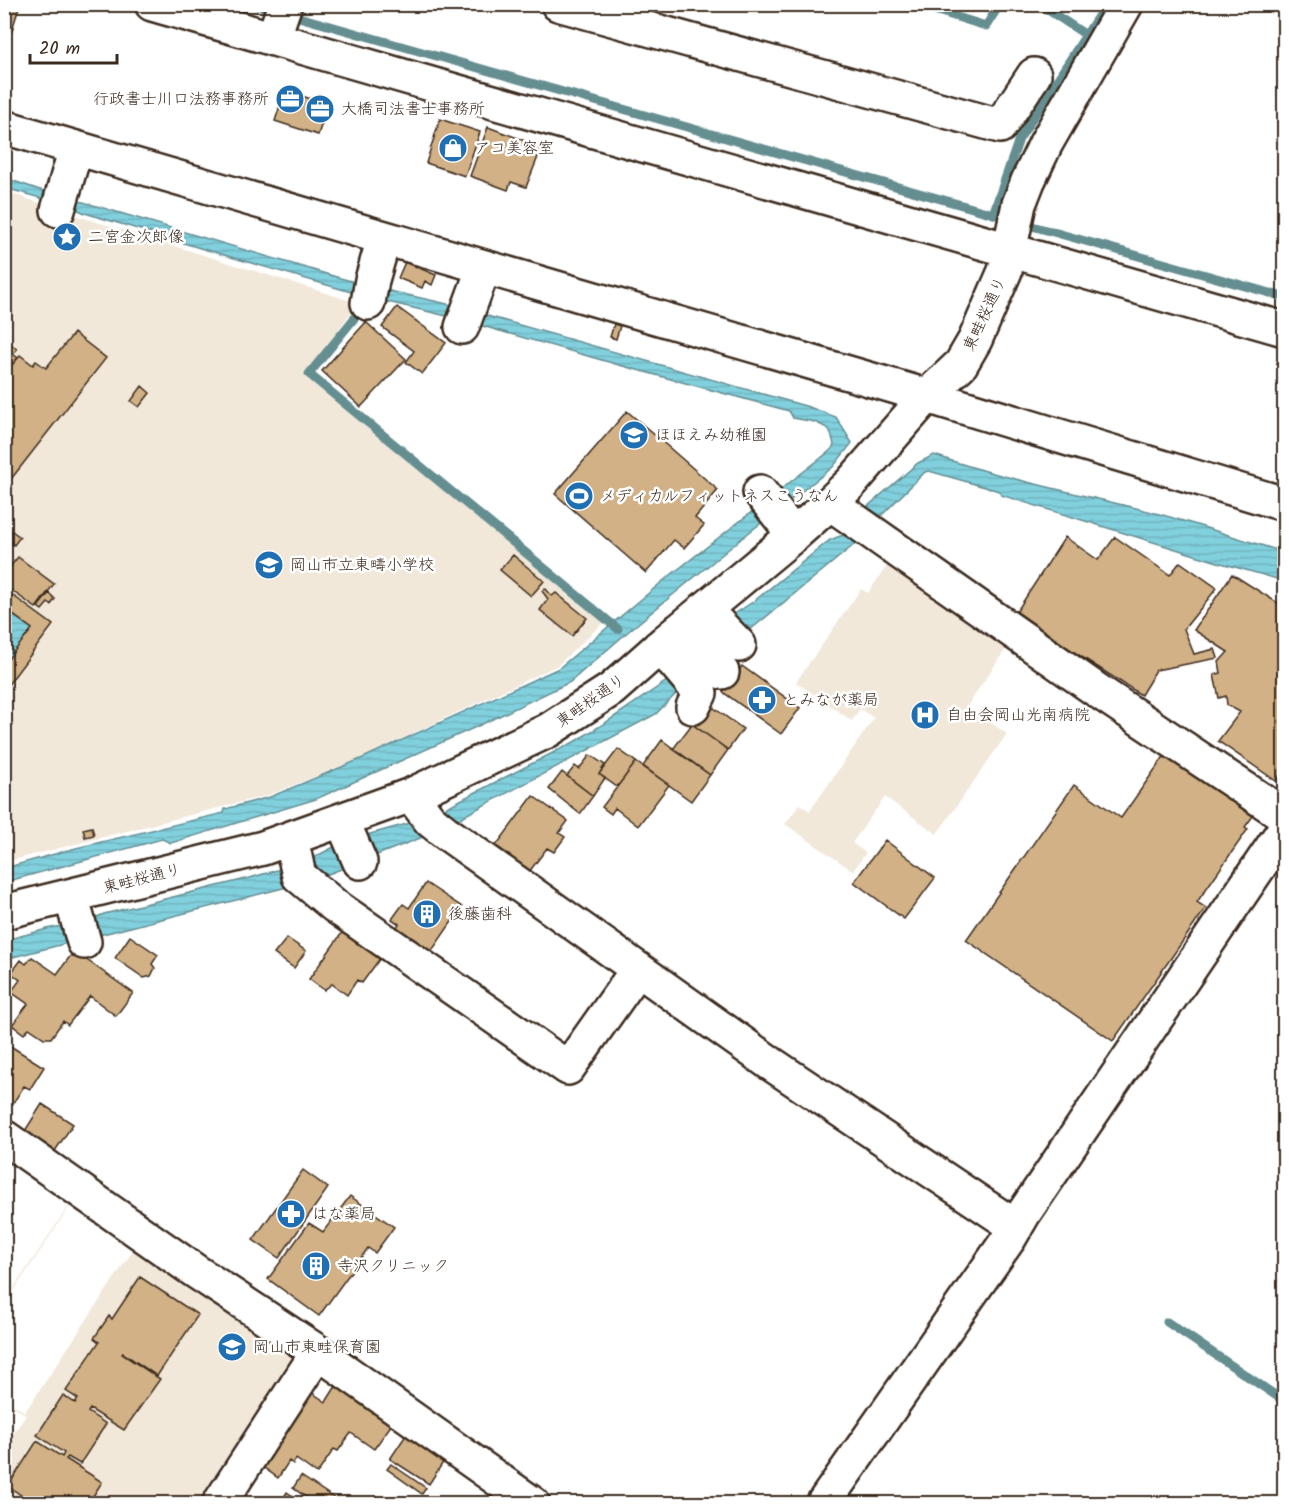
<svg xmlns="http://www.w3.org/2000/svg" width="1289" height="1508" viewBox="0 0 1289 1508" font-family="Kalam,'Klee One',sans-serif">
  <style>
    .built { fill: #f1e8da }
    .water { fill: url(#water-rules); stroke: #658e91; stroke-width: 1.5 }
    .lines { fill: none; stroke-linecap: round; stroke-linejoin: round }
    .stream { stroke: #658e91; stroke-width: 9 }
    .building { fill: #d1b185; stroke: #3b2a1e; stroke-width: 1.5 }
    .minor-casing { stroke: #3b2a1e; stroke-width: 38 }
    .minor { stroke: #fff; stroke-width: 33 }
    .labels { text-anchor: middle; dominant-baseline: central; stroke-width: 5; stroke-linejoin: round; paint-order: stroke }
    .poi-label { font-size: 16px; fill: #3b2a1e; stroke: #fff; text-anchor: start }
    .street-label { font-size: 16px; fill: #3b2a1e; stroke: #fff }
  </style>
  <defs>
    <pattern id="water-rules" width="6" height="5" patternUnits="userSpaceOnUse" patternTransform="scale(1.5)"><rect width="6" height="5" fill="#81d0de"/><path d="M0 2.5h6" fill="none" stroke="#70b3be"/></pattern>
  </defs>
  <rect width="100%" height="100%" fill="#fff"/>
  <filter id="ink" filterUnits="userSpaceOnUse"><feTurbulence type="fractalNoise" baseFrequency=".0167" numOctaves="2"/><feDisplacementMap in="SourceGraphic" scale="12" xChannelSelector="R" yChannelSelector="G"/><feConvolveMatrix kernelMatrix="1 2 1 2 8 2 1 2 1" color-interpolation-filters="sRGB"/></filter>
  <g filter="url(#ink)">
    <path class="built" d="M5 191 68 213 358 303 304 376 604 622 558 665 363 757 269 795 5 862Z
      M891 560 1010 643 967 706 1007 734 937 834 885 797 852 843 866 853 853 871 785 824 800 804 810 811 874 718 860 709 852 721 796 682 861 589 868 593Z
      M72 1201 301 1355 200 1503H88L101 1482 66 1459 68 1457 81 1464 105 1424 88 1412 90 1409 124 1430 159 1379 122 1354 123 1353 157 1375 197 1315 140 1277 112 1319 109 1316 94 1338 99 1342 67 1391 78 1399 75 1403 63 1395 37 1434 64 1453 62 1457 37 1441 8 1486 25 1498 21 1503H5V1446L26 1415 5 1400V1399L25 1412 134 1249 70 1206 5 1304V1301Z"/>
    <path class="water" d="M5 178 37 189 83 202 340 278 385 290 461 307 491 317 809 407 836 417 852 443 833 467 747 534 630 630 570 682 478 726 316 799 171 843 162 839 5 882V868L76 848 224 813 225 809 270 797 363 758 559 668 663 581 821 458C837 445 836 448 829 429L815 422 793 418 789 411 619 365 451 317 375 299 200 248 85 213 72 207 5 188Z
      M934 455C1004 479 1076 493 1148 511 1194 523 1239 539 1284 552V581L1221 563 1001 495 999 491 929 471 925 472 877 520 871 524 855 544 744 635 683 687 656 714 428 835 313 880 295 885 5 959V940L51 928 85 922 104 914 250 878 307 861 336 846 363 836 414 822 447 807 574 742 602 725 677 674 730 617 754 601 830 540 843 535 860 513 918 463Z
      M4 608 32 629 5 664H4Z"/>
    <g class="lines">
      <path class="stream" d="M253 4 1004 217
        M915 4 986 26 1000 4
        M1039 4 1086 35
        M993 214 1019 139 1106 4
        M1032 226 1284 297
        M363 305 361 310 309 374 618 629
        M1167 1322 1284 1401"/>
    </g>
    <path class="building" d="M4 4H20L4 56Z
      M285 90 328 105 318 135 275 121Z
      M440 119 480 132 465 176 426 163Z
      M488 127 542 147 526 187 511 182 508 190 470 176Z
      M405 262 436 275 432 285 425 281 422 288 398 278Z
      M397 307 446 343 422 374 406 362 414 351 382 327Z
      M366 322 406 359 361 407 322 371Z
      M614 324 620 326 616 339 610 337Z
      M74 333 106 358 4 488V407L9 402 4 399V374L20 355 33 365 36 361 46 368Z
      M4 339 17 349 13 354 18 358 4 374Z
      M142 386 150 393 139 407 131 401Z
      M627 411 718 490 695 518 704 525 684 548 674 540 646 573 555 494Z
      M12 531 20 537 14 545 6 538Z
      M1065 537 1098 560 1115 537 1170 575 1180 562 1217 588 1184 629 1194 654 1215 649 1218 658 1156 670 1141 695 1015 614Z
      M513 555 544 581 531 596 500 570Z
      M18 557 54 584 36 608 4 585V574Z
      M1232 574 1284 607V769L1276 781 1218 741 1240 712 1227 705 1226 696 1219 698 1214 675 1221 673 1219 662 1228 652 1194 630Z
      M545 588 552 596 556 593 587 618 572 636 540 610 548 599 542 591Z
      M4 589 53 625 4 690V664L32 629 4 608Z
      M49 593 55 599 51 605 48 603 42 610 38 607Z
      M742 666 800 708 781 734 723 692Z
      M707 703 743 729 728 750 692 724Z
      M692 724 728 750 710 775 673 749Z
      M662 740 710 775 691 801 643 766Z
      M618 749 636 762 617 787 599 774Z
      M590 755 605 765 599 774 605 778 593 796 567 776 575 766 579 769Z
      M1165 755 1253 816 1245 827 1248 829 1197 902 1206 908 1113 1041 966 940 1074 785 1121 818Z
      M636 762 669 785 638 826 615 808 611 814 602 807Z
      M562 772 593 796 580 814 549 789Z
      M533 796 568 821 559 833 565 837 554 852 547 848 529 872 495 847Z
      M92 827 94 835 85 837 83 829Z
      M885 840 935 878 904 919 854 882Z
      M426 883 462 907 429 955 394 930 399 924 392 919 403 904 409 908Z
      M344 930 381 957 362 983 357 980 347 995 332 984 324 990 309 979Z
      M130 936 158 955 152 964 155 968 151 976 144 978 115 958Z
      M287 938 306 951 294 968 274 954Z
      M74 951 133 993 116 1016 90 996 68 1025 63 1021 51 1038H44L29 1028 24 1034 12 1025 28 1004 11 992 20 980 11 973 21 960 26 964 32 957 57 974Z
      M4 1042 44 1067 30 1089 24 1086 5 1116Z
      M42 1104 73 1124 53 1154 23 1134Z
      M303 1170 328 1188 279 1258 253 1240Z
      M350 1196 394 1227 375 1253 368 1248 319 1316 268 1279 309 1223 323 1232Z
      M140 1277 198 1315 157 1376 123 1353 122 1354 160 1379 124 1430 90 1409 88 1412 106 1424 80 1464 68 1457 66 1459 102 1482 88 1504H21L25 1498 8 1486 37 1441 62 1457 64 1453 37 1435 63 1395 75 1403 78 1399 66 1391 99 1342 94 1338 109 1316 112 1319Z
      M336 1386 392 1424 374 1449 351 1433 338 1451 334 1449 317 1474 296 1459 293 1464 289 1461 278 1478 260 1465 311 1392 326 1402Z
      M406 1435 444 1461 429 1484 390 1459Z
      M391 1464 426 1488 422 1494 387 1469Z
      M301 1476 334 1498 330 1504H316L293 1488Z
      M287 1492 305 1504H280Z"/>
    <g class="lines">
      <g class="minor-casing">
        <path id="minor" d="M152 4 1284 329
          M558 4 1000 126 1034 75
          M273 39 285 4
          M4 127 927 396 1284 504
          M58 210 76 148
          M368 303 372 280 384 238
          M462 327 484 267
          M760 492 794 535
          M830 503 1098 691 1284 815
          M704 609 739 645
          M678 631 722 672
          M659 647 674 662 700 693 693 707
          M411 795 430 820 445 832 770 1063 1016 1227
          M342 820 360 862
          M291 838 299 876 335 906 568 1068 638 969
          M71 896 84 942
          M4 912 263 848 411 795 547 731 612 689 665 642 794 535 830 503 851 483 927 396 961 364 975 340 1005 271 1019 204 1028 181 1046 143 1126 4
          M4 1137 195 1271 318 1352 533 1504
          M219 1504 318 1352
          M823 1504 1010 1237 1024 1213 1284 830"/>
      </g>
      <use href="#minor" class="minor"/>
    </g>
  </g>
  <defs>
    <g id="office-disc" transform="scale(1.5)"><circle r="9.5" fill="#1f6fb2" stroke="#fff"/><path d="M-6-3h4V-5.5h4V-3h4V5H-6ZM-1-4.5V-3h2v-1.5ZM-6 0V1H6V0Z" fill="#fff"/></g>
    <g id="shop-disc" transform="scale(1.5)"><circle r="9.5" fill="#1f6fb2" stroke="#fff"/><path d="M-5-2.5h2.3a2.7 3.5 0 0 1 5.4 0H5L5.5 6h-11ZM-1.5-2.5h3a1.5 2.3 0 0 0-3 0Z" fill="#fff"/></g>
    <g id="sight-disc" transform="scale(1.5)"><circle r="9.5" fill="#1f6fb2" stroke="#fff"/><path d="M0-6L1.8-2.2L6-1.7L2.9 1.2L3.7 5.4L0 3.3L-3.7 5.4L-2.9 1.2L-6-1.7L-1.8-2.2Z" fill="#fff"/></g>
    <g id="school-disc" transform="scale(1.5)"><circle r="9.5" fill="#1f6fb2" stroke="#fff"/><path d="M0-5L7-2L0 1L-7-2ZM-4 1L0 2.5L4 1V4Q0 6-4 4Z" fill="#fff"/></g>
    <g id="stadium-disc" transform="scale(1.5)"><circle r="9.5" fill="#1f6fb2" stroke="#fff"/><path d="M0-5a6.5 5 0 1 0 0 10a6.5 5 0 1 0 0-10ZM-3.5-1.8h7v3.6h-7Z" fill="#fff"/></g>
    <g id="pharmacy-disc" transform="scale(1.5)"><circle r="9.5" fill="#1f6fb2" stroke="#fff"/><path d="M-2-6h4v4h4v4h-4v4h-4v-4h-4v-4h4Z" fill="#fff"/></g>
    <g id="hospital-disc" transform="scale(1.5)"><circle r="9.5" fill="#1f6fb2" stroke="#fff"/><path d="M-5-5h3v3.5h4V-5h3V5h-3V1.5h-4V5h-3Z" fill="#fff"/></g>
    <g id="building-disc" transform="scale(1.5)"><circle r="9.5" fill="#1f6fb2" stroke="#fff"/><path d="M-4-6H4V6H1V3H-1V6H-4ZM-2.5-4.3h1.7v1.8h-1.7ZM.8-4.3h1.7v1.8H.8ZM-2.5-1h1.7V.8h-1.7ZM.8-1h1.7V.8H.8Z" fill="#fff"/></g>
  </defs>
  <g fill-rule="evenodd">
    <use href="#office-disc" x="290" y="99"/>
    <use href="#office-disc" x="320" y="109"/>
    <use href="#shop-disc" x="453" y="148"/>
    <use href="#sight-disc" x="67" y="237"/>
    <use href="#school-disc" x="634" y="435"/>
    <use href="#stadium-disc" x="579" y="496"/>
    <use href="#school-disc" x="269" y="565"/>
    <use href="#pharmacy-disc" x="762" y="700"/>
    <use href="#hospital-disc" x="925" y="715"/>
    <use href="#building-disc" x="427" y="914"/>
    <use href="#pharmacy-disc" x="291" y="1214"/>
    <use href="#building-disc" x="316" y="1266"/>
    <use href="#school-disc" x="232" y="1347"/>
  </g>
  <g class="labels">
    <g class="poi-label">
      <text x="269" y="99" text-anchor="end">行政書士川口法務事務所</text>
      <text x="341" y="109">大橋司法書士事務所</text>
      <text x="474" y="148">アコ美容室</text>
      <text x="88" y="237">二宮金次郎像</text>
      <text x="655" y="435">ほほえみ幼稚園</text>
      <text x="600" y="496">メディカルフィットネスこうなん</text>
      <text x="290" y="565">岡山市立東疇小学校</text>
      <text x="783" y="700">とみなが薬局</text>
      <text x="946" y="715">自由会岡山光南病院</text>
      <text x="448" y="914">後藤歯科</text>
      <text x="312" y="1214">はな薬局</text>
      <text x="337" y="1266">寺沢クリニック</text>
      <text x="253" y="1347">岡山市東畦保育園</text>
    </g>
    <g class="street-label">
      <text transform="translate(985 314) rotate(-65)">東畦桜通り</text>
      <text transform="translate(591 701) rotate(-35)">東畦桜通り</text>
      <text transform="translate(142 879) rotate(-14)">東畦桜通り</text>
    </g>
  </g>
  <rect width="1289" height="1508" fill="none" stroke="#fff" stroke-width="24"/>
  <rect x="12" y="12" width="1265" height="1484" fill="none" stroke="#3b2a1e" stroke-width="2" filter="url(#ink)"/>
  <path d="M30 54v9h87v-9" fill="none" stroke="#3b2a1e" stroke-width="3"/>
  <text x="39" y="54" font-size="18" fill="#3b2a1e" stroke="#ffffff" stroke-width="4.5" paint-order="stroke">20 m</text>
</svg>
